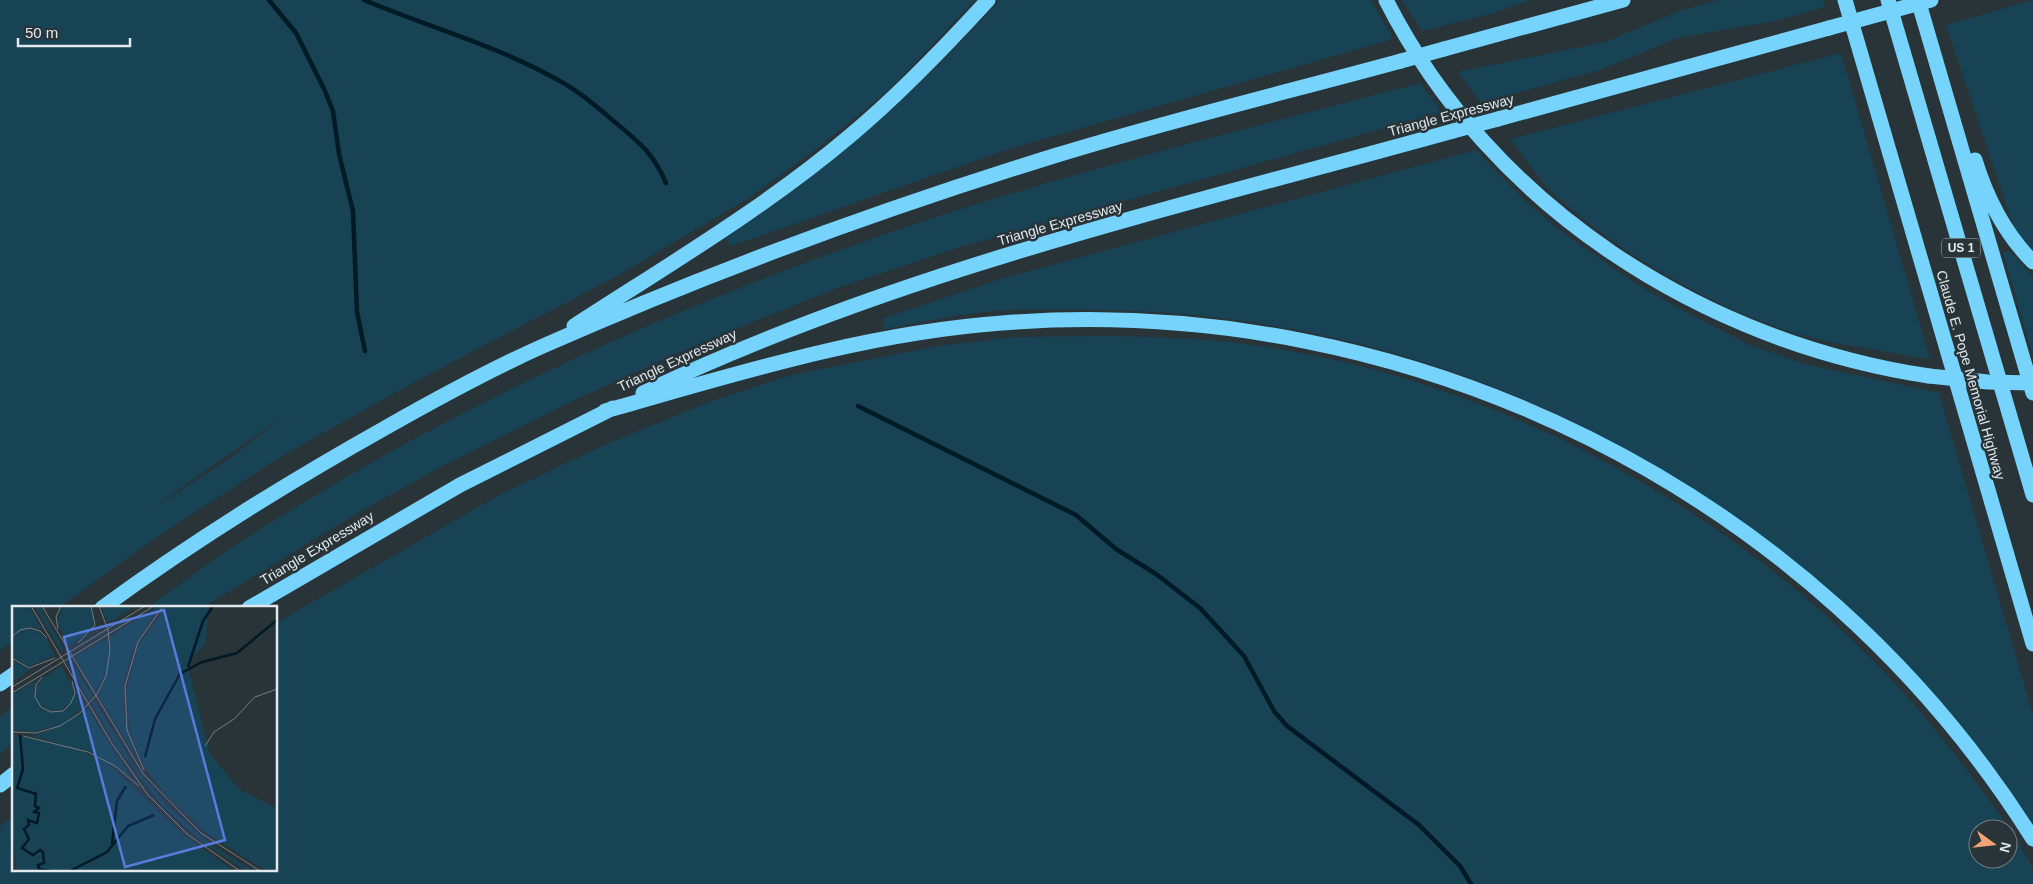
<svg xmlns="http://www.w3.org/2000/svg" width="2033" height="884" viewBox="0 0 2033 884" font-family="Helvetica,sans-serif">
  <style>
    .green { fill: #174355; fill-rule: evenodd }
    .lines { fill: none; stroke-linecap: round; stroke-linejoin: round }
    .stream { stroke: #001a26; stroke-width: 4.5 }
    .highway { stroke: #75d3fc; stroke-width: 15 }
    .highway-bridge { stroke: #75d3fc; stroke-width: 15 }
    .labels { text-anchor: middle; dominant-baseline: central; stroke-width: 5; stroke-linejoin: round; paint-order: stroke }
    .shield { fill: #293439; stroke: #aab2b6; stroke-width: 1 }
    .shield-label { font-size: 12px; font-weight: bold; fill: #e2e8ec }
    .street-label { font-size: 14px; fill: #e2e8ec; stroke: #293439 }
    .inset-river { fill: none; stroke: #001a26; stroke-width: 2.5 }
    .inset-road { fill: none; stroke: #737c81; stroke-width: 1 }
    .view { fill: #587cde; fill-opacity: 0.15; stroke: #587cde; stroke-width: 2.5 }
    .inset-edge { fill: none; stroke: #e2e8ec; stroke-width: 2.5 }
  </style>
  <rect width="100%" height="100%" fill="#293439"/>
  <path class="green" d="M0 0H975L891 88 819 147 747 199 617 276 420 379 282 456 160 535 58 608H14V640L0 651ZM289 412 229 459 157 506V505Z
    M1000 0H1371L1393 39 1009 149 731 246 725 238C828 172 918 91 1000 0Z
    M1402 0H1530L1491 14 1422 31Z
    M1719 0H1823L1825 7 1775 21 1678 38 1600 70 1481 103 1458 72 1605 42 1682 10Z
    M2033 0V251L2019 236 2009 213 1946 25Z
    M1841 53 1930 359C1912 357 1894 353 1877 350 1847 345 1817 341 1788 331 1708 305 1615 250 1553 193 1537 178 1524 157 1511 139Z
    M1420 83 1442 112 957 248 835 289 703 342 568 403 442 466 351 517 202 608H147C174 589 200 569 227 551 428 418 650 316 877 237 1055 175 1239 131 1420 83Z
    M1476 150 1525 201 1559 230 1641 287 1692 315 1750 345 1804 364 1939 393 2033 715V825C1999 770 1958 720 1914 673 1703 446 1402 310 1090 310 1060 310 1028 308 997 311 959 314 922 322 885 329L882 319 997 280Z
    M2010 251 2033 277V356L2003 252Z
    M1110 336C1150 337 1190 338 1229 342 1503 372 1784 532 1952 751 1975 781 1998 810 2018 843 2022 850 2029 859 2032 867 2033 872 2033 879 2033 884H0V827L14 815V870H276V623L503 493 607 444 712 401 791 375 938 346 1016 337ZM1978 829H2008V859H1978Z
    M14 705V742L0 754V717Z"/>
  <g class="lines">
    <path class="stream" d="M269 0 296 33 325 91 333 111 339 154 353 211 357 312 365 351
      M364 0C428 27 496 45 558 80 579 91 597 107 616 123 639 142 654 154 666 183
      M858 406 1076 515 1116 549 1156 574 1200 608 1244 656 1274 711 1287 726 1419 825 1460 866 1471 884"/>
    <path class="highway" d="M1386 0C1491 207 1703 342 1929 376
      M1845 0 2033 644
      M1888 0 2033 495
      M1918 0 2033 393
      M1444 49 1623 0
      M1498 119 1829 28
      M1975 160C1987 199 2004 233 2033 262
      M574 326C668 265 765 208 851 135 900 94 945 47 988 0
      M643 393C900 270 1180 207 1453 131
      M605 411C736 374 865 333 1002 323 1411 291 1814 490 2033 839
      M102 608C192 542 287 483 385 428 436 399 489 370 543 346 710 272 882 209 1057 155 1171 120 1287 92 1401 61
      M249 608 460 485 613 408
      M0 684 14 674
      M0 785 14 774"/>
    <path class="highway-bridge" d="M1829 28 1931 0
      M1401 61 1444 49
      M1453 131 1498 119
      M1929 376 1988 382 2033 383"/>
  </g>
  <g class="labels">
    <rect class="shield" x="1942" y="238.5" width="38" height="19" rx="4"/>
    <g class="shield-label">
      <text x="1961" y="248">US 1</text>
    </g>
    <g class="street-label">
      <text transform="translate(1451 115) rotate(-15)">Triangle Expressway</text>
      <text transform="translate(1060 223) rotate(-16)">Triangle Expressway</text>
      <text transform="translate(677 360) rotate(-25)">Triangle Expressway</text>
      <text transform="translate(1971 375) rotate(74)">Claude E. Pope Memorial Highway</text>
      <text transform="translate(317 548) rotate(-31)">Triangle Expressway</text>
    </g>
  </g>
  <g transform="translate(12 606)">
    <rect width="265" height="265" fill="#293439"/>
    <path d="M0 0H17L30 24 20 21 0 30ZM22 0H27L52 43 49 45ZM50 0H77L82 10 79 25 57 40 45 16ZM89 0H124L96 17ZM146 0H150L137 16 120 45 112 76V108L124 151 86 89 90 82 99 30ZM154 0H196L194 37 175 57 198 148 228 184 265 203V265H257L241 257 193 226 154 189 132 160 118 125 114 86 125 42ZM21 23 33 31 43 49 16 61 0 50V34L7 26ZM95 32 97 48 90 74 83 86 63 51ZM0 54 18 64 0 76ZM59 54 80 90 77 94 55 56ZM49 60 62 83 59 96 47 105 35 103 26 95 24 83 30 73ZM24 74 22 83 31 104 52 105 64 85 74 99 47 119 22 126 0 124V89ZM82 94 121 158 153 197 197 237 241 265H234L190 236 150 200 106 143 80 98ZM76 102 100 142 119 171 79 146 18 130 30 127ZM0 129 61 141 96 157 169 227 222 265H5L0 224Z" fill="#174355"/>
    <path class="inset-river" d="M176 61 191 15 201 0M8 129 11 163 5 182 24 188 23 200 27 202 22 206 27 207 25 217 16 214 17 219 12 223 17 233 10 242 21 249 28 244 31 246 32 257 26 259 27 263 39 265M133 151 143 113 168 68 190 56 225 47 265 14M100 238 105 195 114 180M58 265 95 246 116 220 142 209"/>
    <path class="inset-road" d="M19 0 99 136 136 189 175 228 228 265M30 0 132 169 189 227 248 265M46 23 44 11 49 0M0 31 8 24 18 22 28 25 35 32M66 37 83 19 79 0M0 52 17 62 43 52M30 71 24 79 23 91 29 101 39 106 51 105 59 97 63 87 60 75M0 81 133 0M0 87 142 0M0 126 24 127 48 120 68 107 85 88 94 70 98 45 96 24 87 0M11 130 76 146 103 160 127 180M193 140 202 126 222 113 243 91 265 83M132 164 115 124 113 80 126 36 151 0"/>
    <path class="view" d="M152 4 213 234 113 261 52 31Z"/>
    <rect width="265" height="265" class="inset-edge"/>
  </g>
  <g transform="translate(1993 844) rotate(105)"><circle r="24" fill="#293439" stroke="#737c81"/>
  <path d="M0-4L9 19L0 12L-9 19Z" fill="#efa377"/>
  <text y="-8" font-size="14" font-weight="bold" text-anchor="middle" fill="#e2e8ec">N</text>
  </g>
  <path d="M18 38v8h112v-8" fill="none" stroke="#e2e8ec" stroke-width="2.5"/>
  <text x="25" y="38" font-size="15" fill="#e2e8ec" stroke="#293439" stroke-width="4" paint-order="stroke">50 m</text>
</svg>
